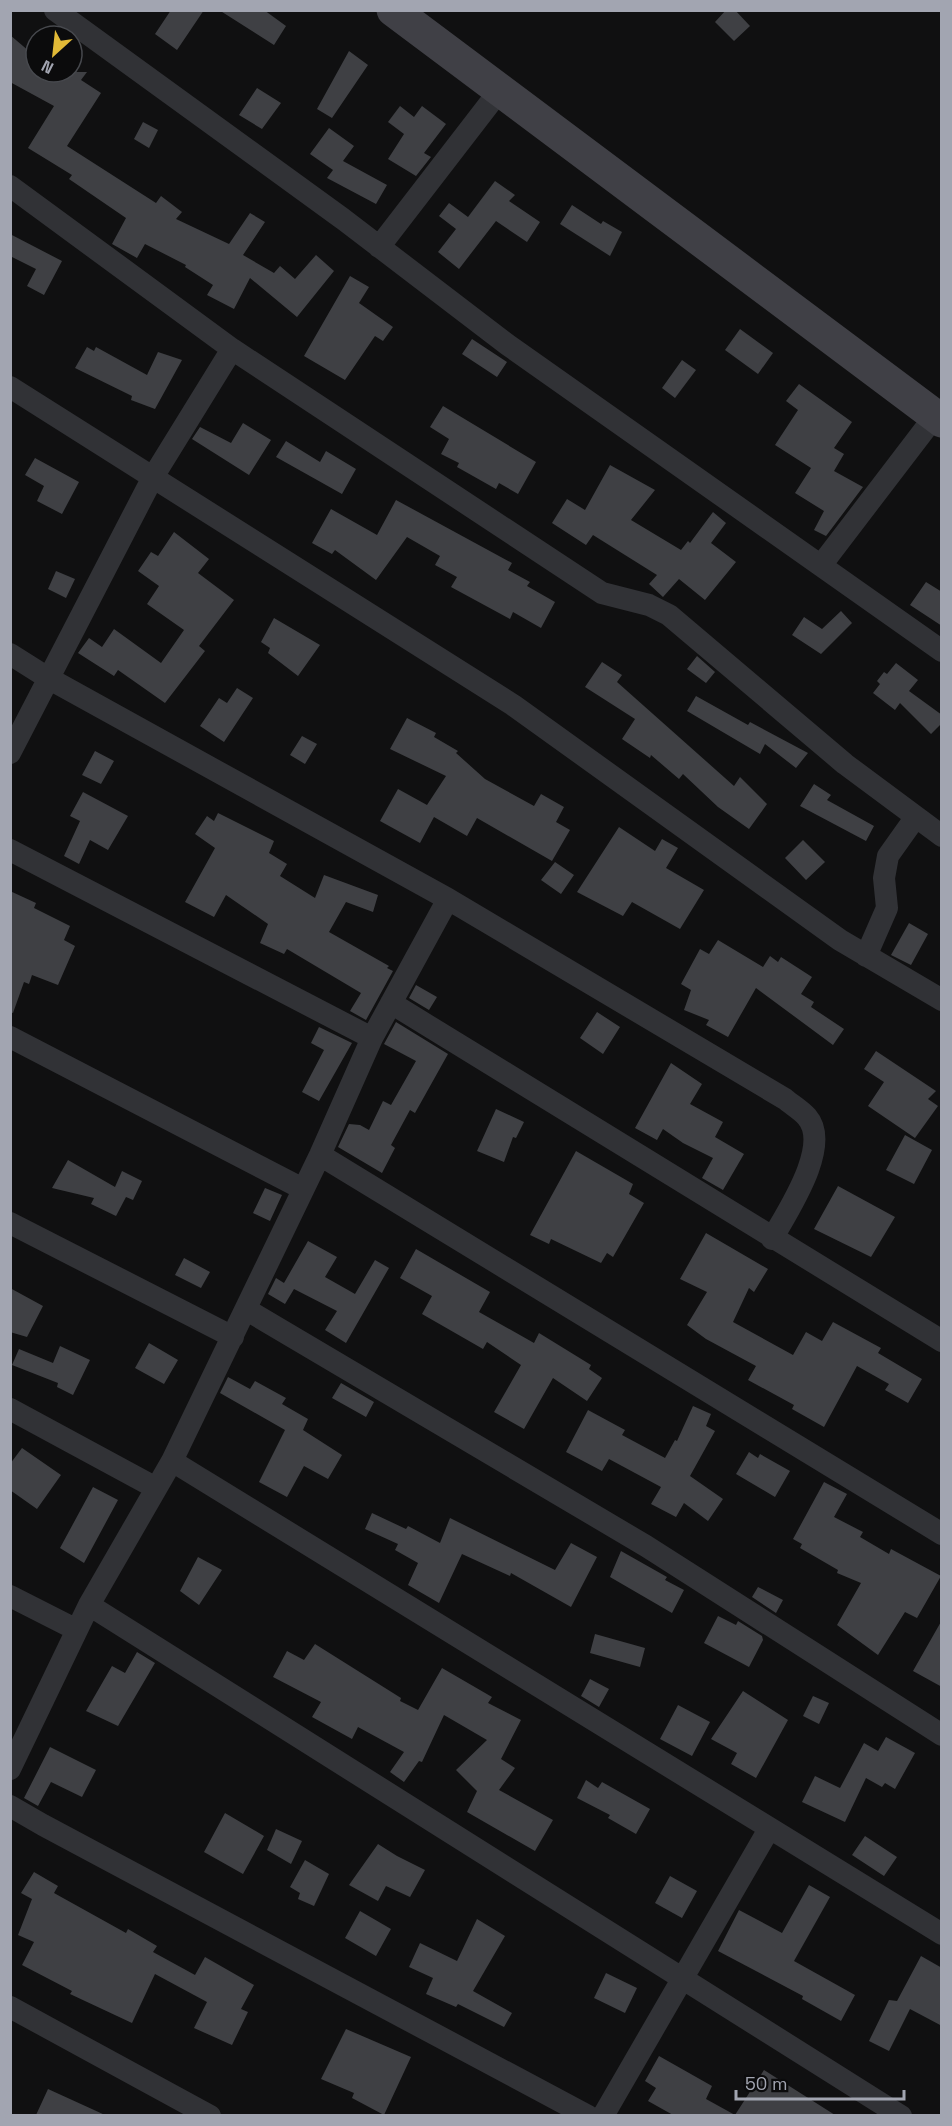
<svg xmlns="http://www.w3.org/2000/svg" width="952" height="2126" viewBox="0 0 952 2126" font-family="'Space Grotesk',sans-serif">
  <style>
    .building { fill: #3f4044 }
    .lines { fill: none; stroke-linecap: round; stroke-linejoin: round }
    .street { stroke: #313236; stroke-width: 22 }
    .secondary { stroke: #404046; stroke-width: 33 }
  </style>
  <rect width="100%" height="100%" fill="#101011"/>
  <path class="building" d="M171 10H204L177 50 155 34Z
    M219 10H264L286 26 274 45Z
    M726 10H735L750 26 734 41 715 22Z
    M10 35 36 57V72H87L81 80 101 93 67 146 156 203 161 196 182 212 176 219 229 244 250 213 265 222 243 255 274 273 280 266 295 279 316 255 334 271 297 317 250 278 234 309 207 295 213 285 185 267 186 265 145 244 137 258 112 244 126 218 69 179 72 175 28 148 54 106 10 82Z
    M349 51 368 65 332 118 317 109Z
    M257 88 281 103 262 129 239 115Z
    M400 106 414 117 422 106 446 124 424 153 431 157 416 176 388 159 404 134 388 122Z
    M143 122 158 130 149 148 134 139Z
    M329 128 354 146 343 161 387 185 376 204 327 178 333 170 310 154Z
    M495 181 515 195 509 201 540 222 527 242 496 221 459 269 438 252 456 229 439 216 449 203 468 217Z
    M572 205 601 224 603 221 622 232 610 256 560 224Z
    M10 234 62 261 44 295 27 286 36 269 10 256Z
    M350 276 369 287 359 303 393 327 383 341 375 336 345 380 304 356Z
    M740 329 773 353 758 374 725 350Z
    M472 339 507 362 497 377 462 354Z
    M87 347 94 351 96 347 147 375 158 352 182 360 155 409 131 400 132 396 75 368Z
    M682 360 696 370 675 398 662 388Z
    M799 384 852 422 834 448 844 454 834 471 863 487 826 536 814 530 824 511 795 493 811 468 775 445 798 410 786 401Z
    M443 406 536 462 518 494 499 483 496 489 457 467 459 463 441 454 449 439 430 427Z
    M243 423 271 440 249 475 192 439 200 427 231 443Z
    M286 441 320 462 326 451 356 469 342 494 276 457Z
    M35 458 79 482 62 514 37 501 44 486 25 475Z
    M610 465 655 490 631 520 681 550 688 541 690 543 713 512 726 523 711 543 736 562 705 600 679 579 663 597 649 584 657 575 593 535 586 545 552 523 567 499 585 510Z
    M396 500 512 563 508 570 530 582 527 586 555 602 541 628 513 612 510 619 451 587 457 577 435 565 440 556 407 537 376 580 335 550 332 554 312 543 331 509 377 535Z
    M174 532 209 559 198 573 234 600 199 646 205 651 165 703 118 670 114 676 78 653 89 638 102 647 114 629 161 663 184 630 147 604 159 586 138 571 151 552 158 556Z
    M56 571 75 579 66 598 48 589Z
    M926 582 942 592V626L910 605Z
    M841 611 852 623 821 654 792 635 804 617 822 629Z
    M274 618 320 645 298 676 268 653 270 648 261 642Z
    M697 656 715 672 706 683 687 669Z
    M602 662 622 675 617 682 734 786 740 777 767 804 749 829 718 807 683 774 679 779 651 755 650 758 622 739 635 719 585 687Z
    M896 663 918 680 909 691 942 715V723L931 734 900 703 895 710 873 693 880 684 877 681 884 672 887 674Z
    M237 688 253 698 224 742 200 726 219 698 227 703Z
    M696 696 748 725 750 722 808 753 796 768 765 744 760 754 687 711Z
    M407 718 436 733 434 737 458 751 456 753 485 779 534 806 541 794 564 807 556 822 570 830 552 861 477 818 467 836 434 817 420 843 380 821 398 789 427 805 446 776 390 749Z
    M302 736 317 744 305 764 290 755Z
    M95 751 114 761 101 784 82 775Z
    M814 784 831 795 827 800 874 826 866 841 800 806Z
    M83 792 128 816 108 850 90 840 79 864 64 856 80 821 70 816Z
    M218 813 274 841 269 853 287 864 280 876 315 898 324 875 378 895 373 912 346 902 329 932 389 966 387 968 393 971 366 1020 350 1011 361 993 287 949 284 954 260 943 268 924 226 895 214 917 185 902 215 848 195 834 207 816 214 821Z
    M619 827 655 851 662 839 678 848 666 868 704 890 680 929 632 902 623 916 577 892Z
    M803 840 825 862 806 880 785 858Z
    M555 862 574 875 561 894 541 880Z
    M10 891 36 903 34 908 70 926 64 940 75 946 58 985 32 975 29 984 24 982 13 1013 10 1012Z
    M909 923 928 934 911 965 891 955Z
    M718 940 763 967 770 956 778 962 781 957 812 977 801 994 814 1002 811 1007 844 1029 833 1045 756 988 728 1037 706 1025 709 1020 684 1010 691 990 681 984 700 949 709 954Z
    M416 985 437 997 429 1010 409 998Z
    M597 1012 620 1027 603 1054 580 1038Z
    M396 1022 448 1054 415 1113 410 1110 391 1145 395 1148 382 1173 338 1147 349 1124 360 1125 369 1130 383 1101 391 1105 416 1061 384 1044Z
    M319 1027 352 1043 319 1101 302 1092 324 1050 311 1043Z
    M876 1051 936 1091 928 1099 938 1106 915 1138 868 1106 884 1082 864 1069Z
    M671 1063 702 1084 690 1104 723 1122 715 1137 744 1154 723 1190 702 1178 713 1158 683 1143 663 1129 657 1140 635 1128Z
    M496 1109 524 1122 516 1138 513 1137 504 1162 477 1151Z
    M905 1135 932 1150 914 1184 886 1170Z
    M576 1151 633 1184 629 1194 644 1203 613 1257 607 1253 601 1263 551 1239 549 1244 530 1235Z
    M68 1160 115 1187 122 1171 142 1181 133 1200 126 1197 116 1216 91 1204 94 1198 52 1188Z
    M838 1186 895 1217 871 1257 814 1229Z
    M265 1188 282 1195 270 1221 253 1213Z
    M706 1233 768 1269 754 1292 749 1288 733 1322 793 1355 806 1332 822 1341 833 1322 881 1348 878 1353 922 1379 908 1403 885 1390 889 1384 857 1366 824 1427 792 1409 794 1405 748 1380 756 1366 706 1339 687 1325 707 1292 680 1279Z
    M308 1241 337 1257 325 1277 355 1294 375 1260 389 1268 346 1343 325 1330 337 1311 294 1289 285 1304 268 1294 276 1278 284 1283Z
    M416 1249 490 1292 479 1312 534 1343 539 1333 591 1365 589 1369 602 1378 587 1401 553 1378 524 1429 494 1412 521 1365 487 1342 483 1349 422 1314 432 1296 400 1278Z
    M184 1258 210 1272 201 1288 175 1275Z
    M10 1288 43 1306 27 1337 10 1332Z
    M149 1343 178 1360 164 1384 135 1368Z
    M60 1346 90 1360 73 1395 57 1387 58 1383 12 1365 19 1349 53 1363Z
    M228 1377 250 1389 255 1381 286 1398 282 1404 308 1419 303 1430 342 1455 328 1479 304 1466 287 1497 259 1482 285 1430 220 1393Z
    M341 1383 374 1402 366 1417 332 1398Z
    M693 1406 711 1414 706 1426 715 1431 690 1476 723 1499 708 1521 684 1503 676 1517 651 1504 661 1487 609 1459 602 1471 566 1452 588 1410 625 1430 622 1435 665 1458 675 1440 677 1441Z
    M22 1448 61 1475 37 1509 10 1490V1464Z
    M749 1452 758 1458 760 1454 790 1471 775 1497 736 1474Z
    M824 1482 847 1494 834 1517 863 1532 860 1537 889 1554 891 1549 941 1576 917 1618 905 1612 878 1655 837 1625 861 1583 837 1573 838 1570 800 1548 802 1544 793 1539Z
    M93 1487 118 1500 84 1563 60 1548Z
    M372 1513 406 1529 408 1526 440 1543 450 1518 555 1570 571 1543 597 1557 571 1607 511 1573 510 1576 462 1554 439 1603 408 1585 418 1563 395 1550 398 1544 365 1529Z
    M621 1551 667 1577 665 1580 684 1590 672 1613 610 1577Z
    M198 1557 222 1570 199 1605 180 1591Z
    M758 1587 783 1600 776 1613 752 1597Z
    M718 1616 736 1625 738 1621 762 1636 763 1640 749 1667 704 1643Z
    M942 1620V1687L913 1671Z
    M595 1634 645 1648 640 1667 590 1653Z
    M315 1644 401 1698 400 1701 418 1710 442 1668 492 1697 488 1703 521 1720 501 1759 515 1768 499 1790 553 1820 535 1851 467 1812 477 1791 456 1770 487 1740 444 1715 422 1762 419 1761 404 1782 390 1772 404 1752 358 1727 352 1739 312 1717 321 1702 273 1677 287 1651 304 1660Z
    M137 1652 155 1663 118 1726 86 1711 112 1666 125 1673Z
    M590 1679 609 1689 599 1707 581 1696Z
    M743 1691 788 1720 756 1778 731 1764 737 1753 711 1739Z
    M813 1696 829 1703 819 1724 803 1716Z
    M678 1705 710 1722 692 1756 660 1739Z
    M886 1737 915 1753 895 1789 885 1783 882 1787 866 1778 845 1822 802 1802 815 1776 840 1788 864 1743 878 1751Z
    M50 1747 96 1770 82 1797 51 1782 38 1806 24 1798Z
    M586 1780 598 1788 602 1782 650 1809 636 1834 608 1818 610 1815 577 1798Z
    M225 1813 264 1836 243 1874 204 1852Z
    M276 1829 302 1841 291 1864 267 1850Z
    M865 1836 897 1857 884 1876 852 1855Z
    M378 1844 397 1856 425 1870 410 1897 386 1886 378 1901 349 1885Z
    M305 1860 329 1874 314 1906 298 1899 300 1893 290 1887Z
    M34 1872 58 1886 54 1893 126 1933 128 1929 157 1946 153 1952 195 1975 205 1957 254 1985 241 2009 248 2012 232 2045 194 2028 207 2002 155 1974 132 2023 70 1994 72 1991 22 1965 34 1942 18 1935 32 1899 21 1893Z
    M670 1876 697 1891 682 1918 655 1903Z
    M809 1885 830 1897 794 1961 855 1995 841 2021 802 1999 803 1996 718 1951 739 1910 782 1933Z
    M360 1911 391 1929 376 1956 345 1938Z
    M477 1919 505 1936 473 1991 512 2013 504 2027 458 2004 456 2007 426 1994 433 1978 409 1967 420 1943 457 1961Z
    M921 1956 942 1968V2026L910 2009 889 2051 869 2041 889 2000 897 2001Z
    M606 1973 637 1988 625 2013 594 1998Z
    M346 2029 411 2057 384 2115 352 2098 354 2093 321 2079Z
    M659 2056 712 2086 706 2099 735 2115 764 2070 835 2115H673L648 2101 656 2088 645 2081Z
    M48 2089 105 2115H36Z"/>
  <g class="lines">
    <path class="street" d="M55 10 343 219 508 345 942 651
      M10 186 232 349 602 593 649 605 669 615 845 764 942 836
      M379 247 500 90
      M10 387 513 705 840 940 942 1000
      M822 564 935 416
      M10 654 48 678 448 899 785 1099C792 1105 801 1110 807 1117 832 1146 787 1212 772 1239
      M10 753 153 477 232 349
      M10 850 372 1038
      M866 956 887 908 884 878 888 856 915 818
      M391 1003 942 1341
      M10 1037 303 1189
      M320 1155 942 1534
      M10 1223 233 1337
      M247 1310 646 1546 942 1735
      M10 1409 156 1488
      M172 1461 942 1934
      M10 1596 77 1630
      M89 1605 901 2116
      M10 1769 89 1605 172 1461 320 1155 372 1038 448 899
      M10 1806 43 1825 588 2116
      M10 2007 210 2116
      M603 2116 769 1829"/>
    <path class="secondary" d="M393 10 942 421"/>
  </g>
  <rect width="952" height="2126" fill="none" stroke="#a2a5b1" stroke-width="24"/>
  <g transform="translate(54 54) rotate(207)"><circle r="28" fill="#0b0b0c" stroke="#47494e" stroke-width="1.5"/>
  <path d="M0-4.5L10 22L0 15L-10 22Z" fill="#e2ba37"/>
  <text y="-9" font-size="16" font-weight="bold" text-anchor="middle" fill="#a2a5b1">N</text>
  </g>
  <path d="M736 2090v9h168v-9" fill="none" stroke="#a2a5b1" stroke-width="3"/>
  <text x="745" y="2090" font-size="18" fill="#a2a5b1" stroke="#0b0b0c" stroke-width="4.5" paint-order="stroke">50 m</text>
</svg>
